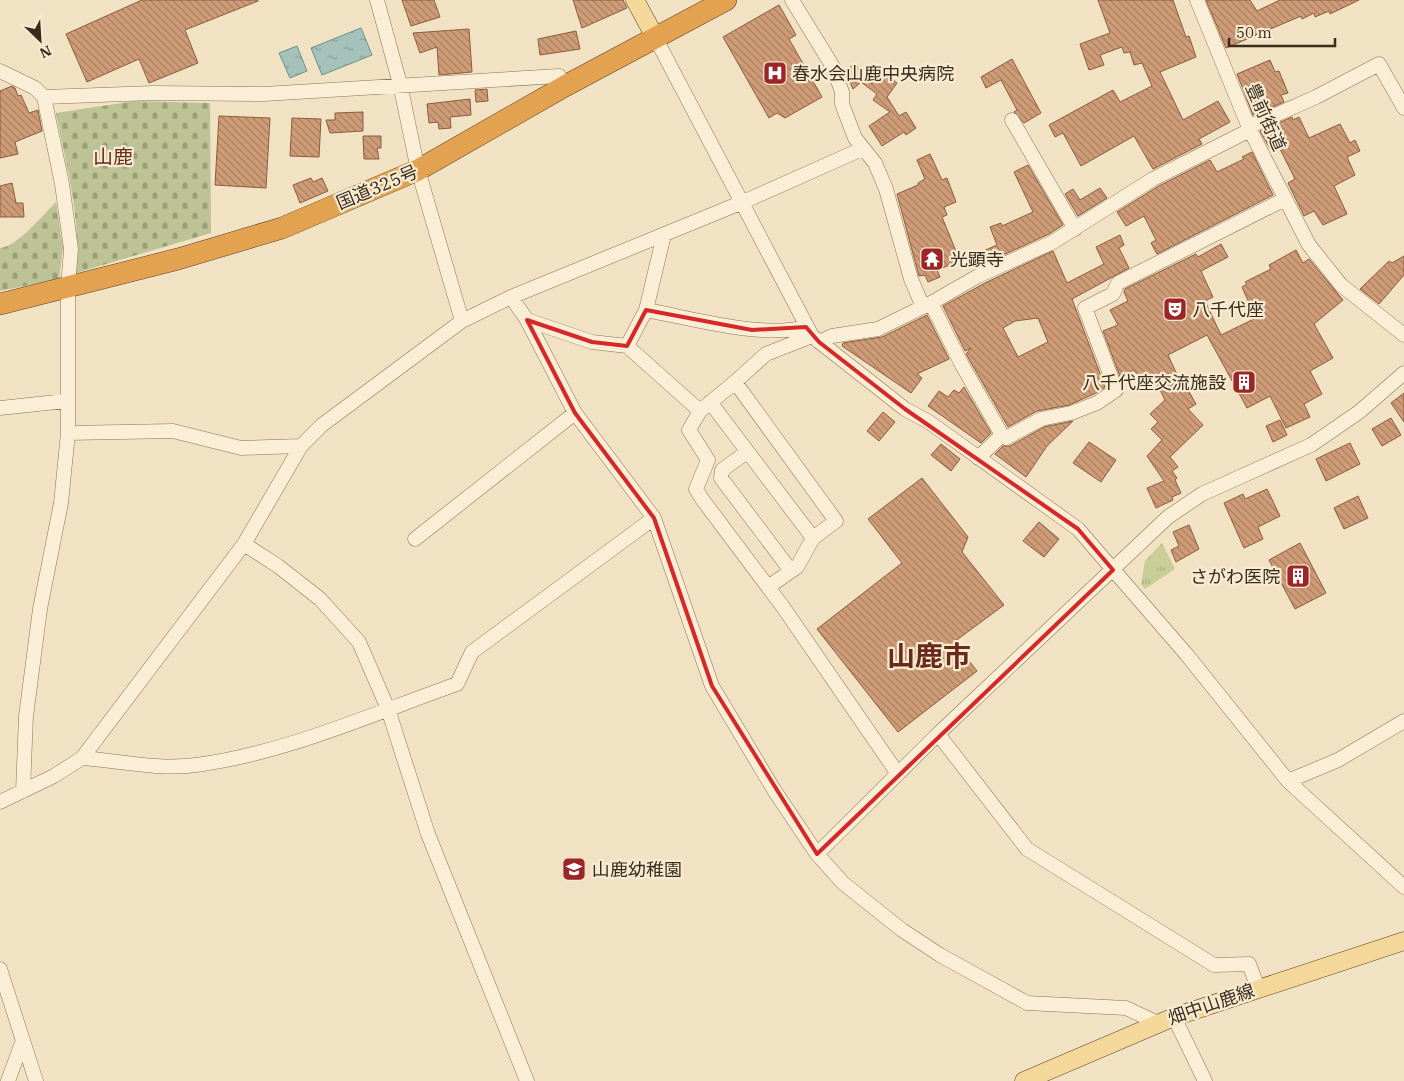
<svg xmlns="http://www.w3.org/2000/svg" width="1404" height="1081" viewBox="0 0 1404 1081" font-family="'IBM Plex Serif','Noto Sans JP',serif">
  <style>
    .cemetery { fill: url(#cemetery-stones) }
    .park { fill: url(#park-tufts) }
    .water { fill: url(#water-ripples); stroke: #6b9187 }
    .building { fill: url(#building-back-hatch); stroke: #8b5c3d; fill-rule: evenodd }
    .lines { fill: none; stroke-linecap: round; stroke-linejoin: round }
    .minor-casing { stroke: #8a7358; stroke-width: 15 }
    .major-casing { stroke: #58412d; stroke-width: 19 }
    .highway-casing { stroke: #58412d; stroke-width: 22 }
    .minor { stroke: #faefd6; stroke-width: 14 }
    .major { stroke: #f4d899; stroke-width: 18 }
    .highway { stroke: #e2a250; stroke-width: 21 }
    .marked { fill: none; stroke: #d62828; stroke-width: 4; stroke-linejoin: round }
    .labels { text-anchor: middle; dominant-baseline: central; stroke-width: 4.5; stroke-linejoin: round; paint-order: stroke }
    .poi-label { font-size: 18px; fill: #3a2b1d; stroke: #f7ecd2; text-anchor: start }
    .street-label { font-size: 18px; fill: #3a2b1d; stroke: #f7ecd2 }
    .quarter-label { font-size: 20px; fill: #682b1b; stroke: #f7ecd2 }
    .town-label { font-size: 28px; font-weight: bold; fill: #682b1b; stroke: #f7ecd2 }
  </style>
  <defs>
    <pattern id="cemetery-stones" width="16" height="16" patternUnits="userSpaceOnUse" patternTransform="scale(1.25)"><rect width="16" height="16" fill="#bdc395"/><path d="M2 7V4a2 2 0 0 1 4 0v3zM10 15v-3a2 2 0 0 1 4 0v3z" fill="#9b9f79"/></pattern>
    <pattern id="park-tufts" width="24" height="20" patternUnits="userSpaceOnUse" patternTransform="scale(1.25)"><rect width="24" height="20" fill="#c8ce96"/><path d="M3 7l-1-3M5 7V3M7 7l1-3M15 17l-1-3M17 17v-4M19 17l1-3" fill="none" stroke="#adb181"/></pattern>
    <pattern id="water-ripples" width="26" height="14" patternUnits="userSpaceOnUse" patternTransform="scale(1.25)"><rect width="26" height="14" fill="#a5c2ba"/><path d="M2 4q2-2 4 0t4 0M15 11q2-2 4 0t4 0" fill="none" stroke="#879e97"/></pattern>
    <pattern id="building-back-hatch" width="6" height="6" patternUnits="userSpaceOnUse" patternTransform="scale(1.25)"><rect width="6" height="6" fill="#cf9c77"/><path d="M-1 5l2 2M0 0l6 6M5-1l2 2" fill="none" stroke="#a97f61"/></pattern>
  </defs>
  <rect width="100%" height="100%" fill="#f0e2c2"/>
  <path class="cemetery" d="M135 101 210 103 211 233 76 273C82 220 66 165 56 113Z
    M56 202 63 248 59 279 0 291V248C17 247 44 214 56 202Z"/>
  <path class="park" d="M1162 543 1175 569 1145 589 1141 584 1145 561Z"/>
  <path class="water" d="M361 28 372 55 322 75 311 48Z
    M297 46 307 71 290 78 279 53Z"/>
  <path class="building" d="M142 0H258V1L185 30 198 63 149 83 139 59 87 82 66 34Z
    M402 0H434L440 17 411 26Z
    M573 0H623L627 8 582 28Z
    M1098 0H1173L1186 37 1189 36 1196 57 1160 72 1183 120 1218 101 1230 122 1199 139 1202 144 1153 169 1134 136 1081 166 1063 133 1055 137 1049 125 1113 90 1120 102 1152 86 1142 63 1134 65 1130 52 1124 53 1122 47 1100 55 1104 65 1089 70 1080 44 1110 33Z
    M1206 0H1250L1257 11 1280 0H1359L1330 14 1329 11 1315 17 1314 13 1302 19 1301 16 1226 48Z
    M779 5 796 35 789 39 822 97 785 118 777 113 769 118 723 37Z
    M469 29 472 72 439 75 437 47 420 53 413 33Z
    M576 31 580 49 540 55 538 39Z
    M1012 59 1041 113 1024 123 1014 112 1017 110 1001 80 986 88 981 77Z
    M1270 60 1275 72 1279 71 1288 93 1281 95 1284 102 1253 115 1237 74Z
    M856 64 859 70 863 68 872 84 881 71 897 83 887 97 899 116 906 112 916 128 906 135 904 132 882 146 869 126 890 112 873 100 877 94 861 82 853 89 845 70Z
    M12 86 15 88 18 96 21 95 29 113 38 110 42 131 15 142 18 154 0 158V91Z
    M487 89 488 101 476 102 475 90Z
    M470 99 471 115 450 117 451 128 439 129 438 122 429 123 427 104Z
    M363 112V131L330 133 326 120H335V113Z
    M219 116 270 118 266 188 215 185Z
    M1292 117 1293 120 1299 117 1309 138 1340 124 1350 143 1355 140 1360 151 1347 157 1355 175 1334 186 1347 214 1323 225 1314 211 1304 216 1288 183 1295 179 1278 145 1270 149 1260 131Z
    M292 118 321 119 319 157 290 156Z
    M363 136H381V148H377L379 159H364Z
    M1252 152 1273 195 1157 254 1151 243 1156 240 1144 216 1126 226 1117 212 1157 187 1210 160 1217 172 1244 159 1242 157Z
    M930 154 942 180 947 178 956 202 944 207 947 215 942 217 960 261 937 270 940 277 928 282 925 275 919 276 897 194 918 185V183L925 179 917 160Z
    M1028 165 1063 225 1049 234 977 267 972 256 997 245 990 227 1001 223 1002 226 1033 212 1014 172Z
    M311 178 313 182 322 178 328 191 300 203 293 185Z
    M12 183 16 203H23L24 217H0V186Z
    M1100 188 1107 198 1078 216 1065 194 1073 189 1080 200Z
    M1120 235 1124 245 1119 248 1129 268 1072 299 1105 387 1094 394 1069 405 1037 411 1008 427 966 354 971 348 965 351 943 306 985 283 1053 251 1067 283 1104 264 1096 247ZM1038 318 1048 342 1018 357 1003 328 1015 321Z
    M1221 244 1228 257 1201 271 1213 297 1205 301 1221 335 1256 318 1242 287 1247 284 1245 282 1271 269 1269 265 1296 250 1303 263 1309 259 1343 300 1314 324 1333 358 1310 371 1322 394 1304 404 1310 417 1286 428 1270 396 1247 408 1207 335 1168 355 1185 392 1188 390 1196 404 1188 409 1203 425 1170 457 1178 467 1172 471 1177 478 1175 480 1181 493 1172 497 1173 500 1156 508 1147 488 1164 481 1147 456 1162 440 1151 429 1158 422 1150 414 1165 400 1153 376 1147 379 1146 376 1142 378 1133 370 1121 379 1103 331 1118 325 1110 310 1128 301 1124 292 1125 289 1196 254 1198 257Z
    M1404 256V275L1379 304 1360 289 1389 261 1392 263Z
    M927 315 949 359 917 374 922 378 911 393 842 346 843 343 882 337Z
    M964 387 991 433 981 443 928 406 939 391 948 397 954 390 959 393Z
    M1404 393V422L1391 403Z
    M883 412 895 422 879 441 867 431Z
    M1391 418 1401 435 1382 446 1372 429Z
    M1280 420 1287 435 1273 442 1266 426Z
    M1073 421 1047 446 1026 477 995 454 1003 446H1010L1044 427Z
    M1089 442 1116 460 1101 482 1073 463Z
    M1350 443 1360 464 1326 481 1316 459Z
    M941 444 960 459 951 471 931 455Z
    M922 478 968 537 962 552 1004 605 954 642 977 671 898 732 817 629 902 563 868 519Z
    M1267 489 1280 516 1258 527 1263 539 1244 548 1224 503 1243 494 1245 499Z
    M1358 496 1368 518 1344 529 1334 508Z
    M1039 522 1059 539 1044 557 1023 541Z
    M1189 525 1199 549 1176 562 1171 550 1179 546 1173 532Z
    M1300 543 1326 593 1295 609 1269 560Z"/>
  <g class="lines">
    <g class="minor-casing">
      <path id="minor" d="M377 0 400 84 418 170 462 321
        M792 0 833 67 842 92V104L855 138 875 163 886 189 911 279 923 307
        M1197 0 1250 130 1309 245 1341 285 1404 335
        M656 39 812 336 905 409 929 422 1078 529 1187 655 1288 781 1404 887
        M0 71 35 88 44 97 62 184 71 249 68 287V433L61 503 40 609 26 716 23 791
        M44 97 153 93 264 94 559 76 565 86
        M1012 120 1075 229
        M1248 127 1316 97 1379 64 1404 108
        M511 297 527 320 575 413 654 518 712 686 774 790 817 854 843 883 902 930 940 955 1027 1003 1126 1008 1158 1023
        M931 303 962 365 1002 435 1006 438 1041 419 1071 413 1097 403 1116 390 1085 308 1113 294 1118 283 1285 199
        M646 310C691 318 762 339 806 327
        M527 320 592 342 627 346 700 411
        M812 336 766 354 735 382 700 411 689 430 708 460 696 489 702 499 783 607 898 774
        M819 342 832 336 878 329 931 303 978 276 1053 242 1153 179 1250 130
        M627 346 646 310 664 235
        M710 402 813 538 836 521 735 382
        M0 408 66 401
        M68 433 173 431 241 448 301 446
        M747 452 722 470 721 478 791 571
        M978 458 1002 435
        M415 539 575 413
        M244 544 278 566 320 599 359 642 388 709 428 834 527 1081
        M768 587 797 567 813 538
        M938 734 1027 849 1214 965 1249 964 1258 988
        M82 758C119 761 159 770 196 765 286 753 372 714 457 684L472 652 654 518
        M1288 781 1338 760 1404 721
        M0 802 54 776 82 758 244 544 301 446 322 425 462 321 511 297 743 202 862 149
        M817 854 938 734 1168 517 1202 494 1311 445 1359 412 1404 373
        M0 969 36 1081
        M1174 1017 1205 1081
        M8 1081 23 1040"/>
    </g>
    <g class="major-casing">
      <path id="major" d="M635 0 656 39
        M1024 1081 1174 1017 1404 941"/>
    </g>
    <g class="highway-casing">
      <path id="highway" d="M0 304 178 259 282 228 418 170 565 86 726 0"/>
    </g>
    <use href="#minor" class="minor"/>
    <use href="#major" class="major"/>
    <use href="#highway" class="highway"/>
  </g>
  <path class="marked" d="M646 310 752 330 806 327 819 342 905 409 1078 529 1113 570 817 854 712 686 654 518 575 413 527 320 592 342 627 346Z"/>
  <defs>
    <g id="hospital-square" transform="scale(1.25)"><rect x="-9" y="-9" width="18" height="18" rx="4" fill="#9c2627" stroke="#f7ecd2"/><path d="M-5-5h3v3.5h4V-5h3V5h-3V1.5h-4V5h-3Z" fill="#fff"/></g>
    <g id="temple-square" transform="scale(1.25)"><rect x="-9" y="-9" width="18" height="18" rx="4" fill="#9c2627" stroke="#f7ecd2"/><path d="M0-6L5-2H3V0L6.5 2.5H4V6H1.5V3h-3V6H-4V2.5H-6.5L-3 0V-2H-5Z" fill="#fff"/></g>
    <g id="theatre-square" transform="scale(1.25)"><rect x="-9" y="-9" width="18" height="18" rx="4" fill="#9c2627" stroke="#f7ecd2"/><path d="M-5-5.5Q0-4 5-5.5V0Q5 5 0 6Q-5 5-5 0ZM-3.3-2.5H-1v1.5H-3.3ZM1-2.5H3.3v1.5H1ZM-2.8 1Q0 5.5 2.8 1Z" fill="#fff"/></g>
    <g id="building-square" transform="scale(1.25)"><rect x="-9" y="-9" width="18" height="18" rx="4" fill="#9c2627" stroke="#f7ecd2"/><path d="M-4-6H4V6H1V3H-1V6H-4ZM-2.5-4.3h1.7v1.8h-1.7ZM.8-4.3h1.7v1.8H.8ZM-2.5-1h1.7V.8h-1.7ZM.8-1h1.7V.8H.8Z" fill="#fff"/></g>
    <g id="school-square" transform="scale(1.25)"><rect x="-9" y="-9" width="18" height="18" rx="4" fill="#9c2627" stroke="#f7ecd2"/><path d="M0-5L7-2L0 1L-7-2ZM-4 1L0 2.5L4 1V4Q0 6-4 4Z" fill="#fff"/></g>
  </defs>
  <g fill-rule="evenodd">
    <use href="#hospital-square" x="775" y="73"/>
    <use href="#temple-square" x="932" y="259"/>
    <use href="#theatre-square" x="1175" y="309"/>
    <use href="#building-square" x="1244" y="382"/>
    <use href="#building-square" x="1298" y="576"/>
    <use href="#school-square" x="574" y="869"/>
  </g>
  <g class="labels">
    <g class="poi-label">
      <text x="792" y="73">春水会山鹿中央病院</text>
      <text x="950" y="259">光顕寺</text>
      <text x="1192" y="309">八千代座</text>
      <text x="1226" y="382" text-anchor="end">八千代座交流施設</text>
      <text x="1280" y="576" text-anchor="end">さがわ医院</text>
      <text x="592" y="869">山鹿幼稚園</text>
    </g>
    <g class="street-label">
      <text transform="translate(1266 117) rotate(66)">豊前街道</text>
      <text transform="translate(377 187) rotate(-23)">国道325号</text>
      <text transform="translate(1211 1004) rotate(-19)">畑中山鹿線</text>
    </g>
    <g class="quarter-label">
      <text x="113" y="156">山鹿</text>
    </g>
    <g class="town-label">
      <text x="929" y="655">山鹿市</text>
    </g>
  </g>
  <g transform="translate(40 40) rotate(155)" stroke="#f7ecd2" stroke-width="4" paint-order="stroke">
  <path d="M0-4L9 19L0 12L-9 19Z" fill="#3a2b1d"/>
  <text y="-8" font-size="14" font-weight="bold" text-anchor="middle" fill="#3a2b1d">N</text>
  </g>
  <path d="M1229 38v8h106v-8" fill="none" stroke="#3a2b1d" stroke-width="2.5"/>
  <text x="1236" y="38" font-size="15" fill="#3a2b1d" stroke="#f7ecd2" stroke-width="4" paint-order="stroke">50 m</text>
</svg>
